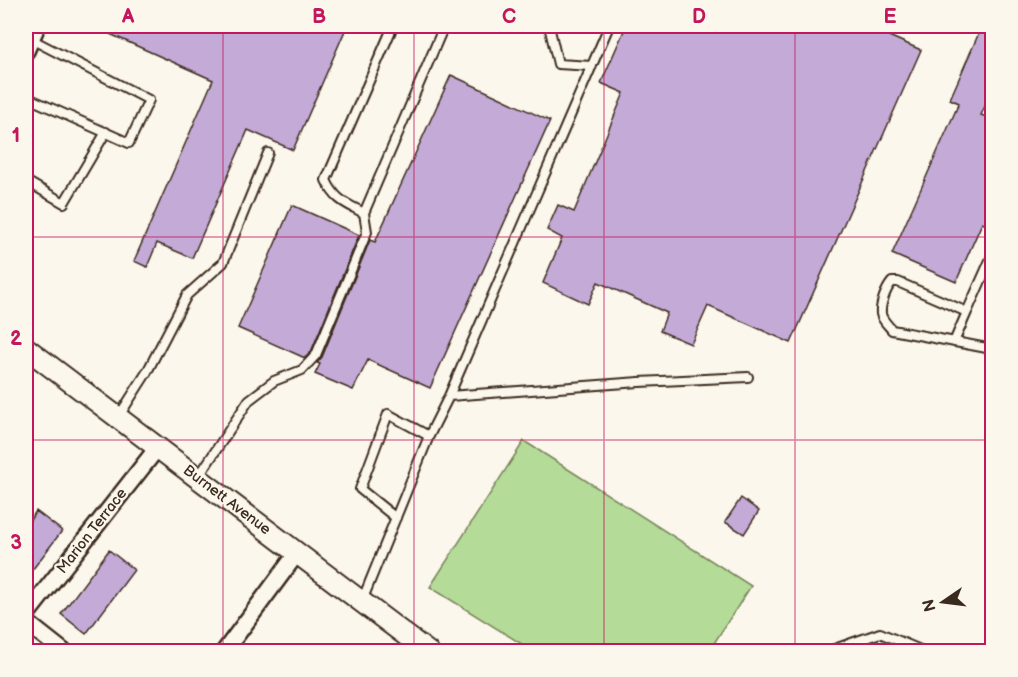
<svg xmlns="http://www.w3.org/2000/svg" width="1018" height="677" viewBox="0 0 1018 677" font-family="'Balsamiq Sans',sans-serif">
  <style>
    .green { fill: #b4db97; stroke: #78825a; stroke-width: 1.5 }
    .building { fill: #c4aad7; stroke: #3b2a1e; stroke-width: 1.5 }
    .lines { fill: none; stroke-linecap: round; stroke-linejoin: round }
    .service-casing { stroke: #3b2a1e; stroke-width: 12 }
    .minor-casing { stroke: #3b2a1e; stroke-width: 20 }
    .tertiary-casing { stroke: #3b2a1e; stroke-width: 24 }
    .service { stroke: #fbf7ec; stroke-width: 8 }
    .minor { stroke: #fbf7ec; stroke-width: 15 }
    .tertiary { stroke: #fbf7ec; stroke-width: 20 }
    .grid { fill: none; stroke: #c2185b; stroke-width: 1.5; stroke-opacity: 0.55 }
    .labels { text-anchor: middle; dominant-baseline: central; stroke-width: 4.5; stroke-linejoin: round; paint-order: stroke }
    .street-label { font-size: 15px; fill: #3b2a1e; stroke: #fbf7ec }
    .neatline { fill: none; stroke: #c2185b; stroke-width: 2 }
    .grid-label { font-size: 20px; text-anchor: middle; font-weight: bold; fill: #c2185b }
  </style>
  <rect width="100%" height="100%" fill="#fbf7ec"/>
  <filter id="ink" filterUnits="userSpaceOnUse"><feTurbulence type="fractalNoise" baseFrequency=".0167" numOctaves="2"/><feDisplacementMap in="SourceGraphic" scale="12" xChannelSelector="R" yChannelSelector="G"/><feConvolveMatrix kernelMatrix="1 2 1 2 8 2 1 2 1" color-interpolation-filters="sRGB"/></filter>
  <g filter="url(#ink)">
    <path class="green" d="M524 441 751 586 709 651H533L430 587Z"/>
    <path class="building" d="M92 26H347L293 150 248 130 192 258 157 243 147 267 134 261 213 80Z
      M626 26H893L889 36 921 50 791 343 708 306 691 344 660 331 667 313 598 282 588 304 543 283 562 238 547 230 558 205 574 212 624 93 601 83Z
      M982 26H993V89L981 115 993 119V228L982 223 956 282 892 254 959 103 950 99Z
      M451 75 550 121 430 388 368 360 353 390 315 374 320 364 317 363 322 357 370 240 375 242Z
      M292 205 359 235 311 352 305 358 238 328Z
      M741 498 759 511 744 534 725 522Z
      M36 511 62 531 26 578V526Z
      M109 550 134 570 86 634 61 614Z"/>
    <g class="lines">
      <g class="service-casing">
        <path id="service" d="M550 30 558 64 592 66
          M26 97 129 143 149 100 31 39
          M26 181 64 203 106 132
          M364 213C345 203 335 200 326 180L393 26
          M992 256 967 312 898 282H892C886 289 880 304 881 314 882 320 888 325 892 330L992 349
          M954 342 967 312
          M449 396 639 382 748 377
          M119 416 147 372 187 295 223 263 268 153
          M199 476 249 400 274 381 302 370 316 355 367 232 364 213 444 26
          M396 518 360 489 388 414 429 436
          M362 601 429 436 449 396 609 26
          M826 652 880 633 925 652"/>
      </g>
      <g class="minor-casing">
        <path id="minor" d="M26 51 37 26
          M26 615 158 447
          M26 622 64 652
          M224 652 297 553"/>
      </g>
      <g class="tertiary-casing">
        <path id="tertiary" d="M26 348 428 652"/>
      </g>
      <use href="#service" class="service"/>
      <use href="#minor" class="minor"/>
      <use href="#tertiary" class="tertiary"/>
    </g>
  </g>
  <path class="grid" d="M223 26V652M414 26V652M604 26V652M795 26V652M26 237H992M26 440H992"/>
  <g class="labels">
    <g class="street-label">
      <text transform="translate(227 500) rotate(37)">Burnett Avenue</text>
      <text transform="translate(92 531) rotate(-52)">Marion Terrace</text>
    </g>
  </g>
  <rect width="1018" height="677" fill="none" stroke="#fbf7ec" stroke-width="66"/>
  <g transform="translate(943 602) rotate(256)" stroke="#fbf7ec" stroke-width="4.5" paint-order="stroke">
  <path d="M0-4.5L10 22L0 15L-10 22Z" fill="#3b2a1e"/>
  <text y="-9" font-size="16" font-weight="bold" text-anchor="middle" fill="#3b2a1e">N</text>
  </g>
  <rect x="33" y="33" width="952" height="611" class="neatline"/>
  <g class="grid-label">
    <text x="128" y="23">A</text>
    <text x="319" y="23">B</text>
    <text x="509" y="23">C</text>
    <text x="699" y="23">D</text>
    <text x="890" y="23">E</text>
    <text x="16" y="142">1</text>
    <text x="16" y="345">2</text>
    <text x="16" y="549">3</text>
  </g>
</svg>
